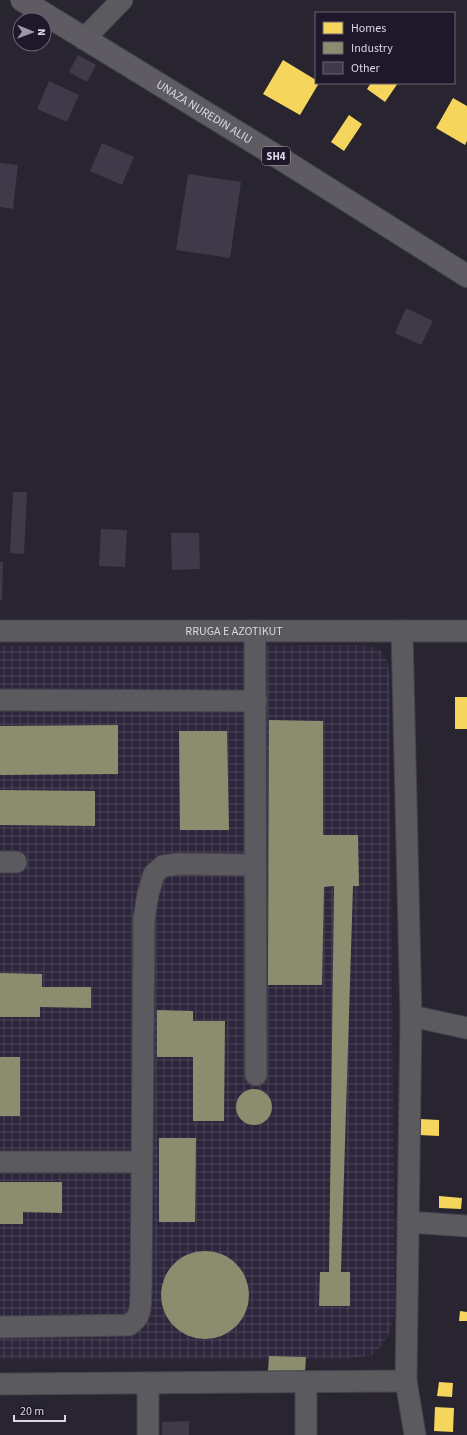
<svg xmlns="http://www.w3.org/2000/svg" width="467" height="1435" viewBox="0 0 467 1435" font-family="'Source Sans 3',sans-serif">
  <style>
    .industrial { fill: url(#industrial-grid) }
    .homes { fill: #f6d55c }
    .industry { fill: #8c8c6e }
    .building { fill: #3f3949 }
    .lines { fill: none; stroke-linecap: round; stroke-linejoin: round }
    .minor-casing { stroke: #45424c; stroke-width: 23 }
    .major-casing { stroke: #45424c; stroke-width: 24 }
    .minor { stroke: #5b5a5f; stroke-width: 21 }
    .major { stroke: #5e5c62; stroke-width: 22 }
    .labels { text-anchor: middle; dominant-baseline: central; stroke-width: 4; stroke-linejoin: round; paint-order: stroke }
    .shield { fill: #1e182a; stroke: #a29eac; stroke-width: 1 }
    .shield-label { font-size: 11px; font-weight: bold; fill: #dbd7e4 }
    .street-label { font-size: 12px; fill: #dbd7e4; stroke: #1e182a }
  </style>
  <defs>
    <pattern id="industrial-grid" width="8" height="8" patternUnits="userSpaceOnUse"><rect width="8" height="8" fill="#2e263d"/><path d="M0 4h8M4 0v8" fill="none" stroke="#4c4559"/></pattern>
  </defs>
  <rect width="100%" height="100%" fill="#282530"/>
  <path class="industrial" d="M363 645 376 648 383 653 388 664 389 675 395 1314 387 1338 373 1355 349 1359H0V646Z"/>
  <path class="homes" d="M283 60 316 80V83H319L300 115 263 94Z
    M371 83H398L385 102 367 89Z
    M453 98 467 106V141L465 145 436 128Z
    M349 115 362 124 344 151 331 142Z
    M455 697H467V729H455Z
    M420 1119 439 1120V1136L419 1135Z
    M439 1196 462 1198 461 1209 439 1208Z
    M460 1311 467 1312V1321H459Z
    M439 1382 453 1383 452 1397 437 1396Z
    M435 1407 454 1408 453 1432 434 1431Z"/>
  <path class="industry" d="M269 720 323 721V835H358L359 886H353L341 1272H350V1306H319L320 1272H329L334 886 324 887 322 985H268Z
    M118 725V774L0 775V726Z
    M179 731H227L229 830H180Z
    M0 790 95 791V826L0 825Z
    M0 973 42 974V987H91V1008L40 1007V1017H0Z
    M157 1010 193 1011V1021H225L224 1121H193V1057H157Z
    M0 1057H20V1116H0Z
    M236 1107a18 18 0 1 1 36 0a18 18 0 1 1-36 0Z
    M159 1138H196L195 1222H159Z
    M0 1182H62V1213L23 1212V1224H0Z
    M161 1295a44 44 0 1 1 88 0a44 44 0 1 1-88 0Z
    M269 1356 306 1357 305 1372 268 1371Z"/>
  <path class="building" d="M78 55 96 65 87 82 69 72Z
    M49 81 79 95 67 122 37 109Z
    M102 143 134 157 122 185 90 171Z
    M0 163 18 165 13 209 0 207Z
    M188 174 241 182 230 258 176 250Z
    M406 308 433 321 421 345 395 333Z
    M13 492H27L24 554 10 553Z
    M101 529 127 530 125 567 99 566Z
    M171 533H199L200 569 172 570Z
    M0 562H3L2 600H0Z
    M189 1421V1435H162V1422Z"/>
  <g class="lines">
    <g class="minor-casing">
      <g id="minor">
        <path d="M84 39 122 0"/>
        <path id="s1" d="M0 631H467"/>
        <path d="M255 631 256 1075"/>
        <path d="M402 631 411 1016 406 1381 415 1435"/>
        <path d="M0 700 256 701"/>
        <path d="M0 862H16"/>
        <path d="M411 1016 467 1028"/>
        <path d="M0 1162H141"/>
        <path d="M408 1222 467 1226"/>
        <path d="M0 1327 129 1325C142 1316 140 1308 141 1294L144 919 148 894 154 874 163 866 179 864 256 865"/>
        <path d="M148 1383V1435"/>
        <path d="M0 1384 406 1381"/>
        <path d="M306 1435V1382"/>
      </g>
    </g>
    <g class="major-casing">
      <g id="major">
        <path id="s2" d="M22 0 286 162 467 276"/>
      </g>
    </g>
    <use href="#minor" class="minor"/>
    <use href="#major" class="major"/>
  </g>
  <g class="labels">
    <rect class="shield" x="262" y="147" width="28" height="18" rx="3"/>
    <g class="shield-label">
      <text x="276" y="156">SH4</text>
    </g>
    <g class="street-label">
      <text stroke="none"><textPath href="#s2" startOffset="214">UNAZA NUREDIN ALIU</textPath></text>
      <text stroke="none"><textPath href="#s1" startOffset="234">RRUGA E AZOTIKUT</textPath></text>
    </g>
  </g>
  <rect x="315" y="12" width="140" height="72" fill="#1e182a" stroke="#6a6474"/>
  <rect x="323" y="22" width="20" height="12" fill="#f6d55c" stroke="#6a6474"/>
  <text x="351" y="32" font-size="12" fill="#dbd7e4">Homes</text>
  <rect x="323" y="42" width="20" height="12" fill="#8c8c6e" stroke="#6a6474"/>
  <text x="351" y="52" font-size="12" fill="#dbd7e4">Industry</text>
  <rect x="323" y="62" width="20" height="12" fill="#3f3949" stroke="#6a6474"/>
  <text x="351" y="72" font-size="12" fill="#dbd7e4">Other</text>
  <g transform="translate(32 32) rotate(91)"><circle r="19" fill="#1e182a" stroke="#6a6474"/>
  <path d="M0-3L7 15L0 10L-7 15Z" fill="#9c99a5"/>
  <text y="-6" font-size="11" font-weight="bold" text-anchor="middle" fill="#dbd7e4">N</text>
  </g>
  <path d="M14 1415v6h51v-6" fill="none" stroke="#dbd7e4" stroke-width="2"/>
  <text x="20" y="1415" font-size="12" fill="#dbd7e4" stroke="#1e182a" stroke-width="3" paint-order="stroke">20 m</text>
</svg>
